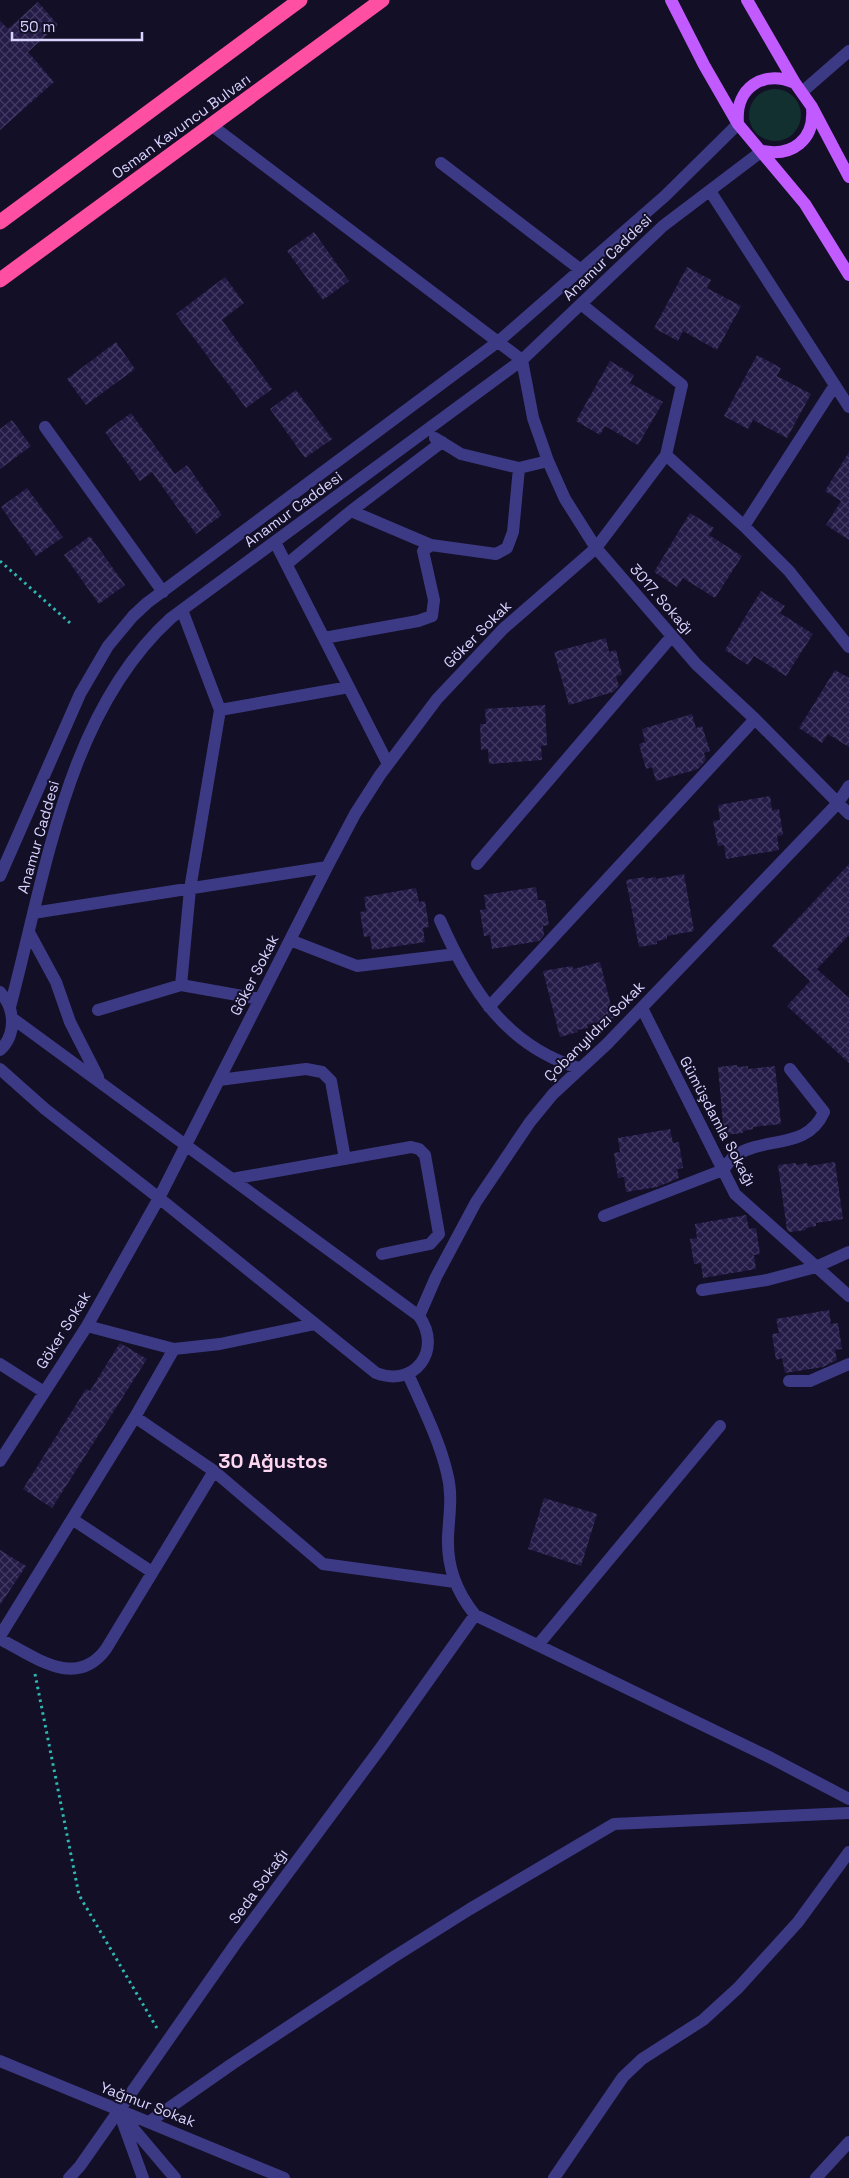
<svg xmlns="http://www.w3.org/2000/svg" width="849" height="2178" viewBox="0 0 849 2178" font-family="'Space Grotesk',sans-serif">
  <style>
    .green { fill: #12302f }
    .building { fill: url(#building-cross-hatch) }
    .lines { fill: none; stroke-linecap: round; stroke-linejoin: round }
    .path { stroke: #2fb8b0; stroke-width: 3; stroke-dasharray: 2.5 4; stroke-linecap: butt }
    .minor { stroke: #3d3a85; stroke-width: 12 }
    .major { stroke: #c25bff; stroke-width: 12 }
    .highway { stroke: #ff4fa3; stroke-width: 15 }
    .labels { text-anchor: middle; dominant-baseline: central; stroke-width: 4; stroke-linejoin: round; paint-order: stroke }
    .street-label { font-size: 15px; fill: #d9d4ff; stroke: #130f26 }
    .district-label { font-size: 20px; font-weight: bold; fill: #ffd6f0; stroke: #130f26 }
  </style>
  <defs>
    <pattern id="building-cross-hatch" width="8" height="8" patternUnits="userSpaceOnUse" patternTransform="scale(1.25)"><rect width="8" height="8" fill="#241b47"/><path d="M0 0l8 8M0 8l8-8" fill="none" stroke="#433b63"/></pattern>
  </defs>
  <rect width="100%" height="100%" fill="#130f26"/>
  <path class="green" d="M749 115a26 26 0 1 1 52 0a26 26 0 1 1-52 0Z"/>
  <path class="building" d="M38 2 58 25 28 52 54 82 0 130V21L8 29Z
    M314 232 349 281 323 300 287 251Z
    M687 267 711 280 707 288 741 306 717 350 683 331 678 341 654 328Z
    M225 277 244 303 222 320 272 389 246 408 176 314Z
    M116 342 135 369 86 405 67 379Z
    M757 355 781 368 777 376 811 394 787 438 753 420 748 429 724 416Z
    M610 361 634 375 630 383 663 402 638 445 605 426 600 435 576 421Z
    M296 390 332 439 305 458 270 409Z
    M131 413 175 474 187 465 222 515 196 534 152 472 140 481 105 432Z
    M12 420 31 446 0 469V429Z
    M849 452V540L826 525 841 501 825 491Z
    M27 488 63 537 36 556 1 507Z
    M690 513 714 528 709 535 742 556 715 598 683 578 677 587 654 572Z
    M90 536 125 585 99 604 64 555Z
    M761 591 785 606 780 613 813 634 786 676 754 656 748 665 725 650Z
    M606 638 609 652 616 650 622 675 616 676 619 686 613 692 569 705 554 652Z
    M835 670 849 678V747L828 734 822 743 799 728Z
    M545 705 547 745 541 746 542 760 489 764 488 749 481 750 480 724H486L485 709Z
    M692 714 696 728 702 726 710 751 704 753 706 760 698 769 656 781 652 767 646 769 639 744 645 742 642 729Z
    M770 796 772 810 779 809 783 835 777 836 779 850 726 859 724 845 718 846 713 821 720 820 718 805Z
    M849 864V935L817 969 849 998V1063L787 1006 810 981 772 946Z
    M684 874 694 931 667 936V939L657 941V944L639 947 626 880 645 877V879L656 877V879Z
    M536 887 538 900H545L549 925 543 926 544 935 539 941 492 949 490 935 484 936 480 910 486 909 484 895Z
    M416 888 419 902 425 901 429 927 423 928 425 942 372 950 370 936 364 937 360 912 366 911 364 897Z
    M600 962 614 1018 587 1025 588 1028 577 1030 578 1032 560 1037 543 971 572 966 573 969Z
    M737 1065V1067L748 1066V1069L775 1066 781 1124 753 1127V1129L743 1131V1133L724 1135 718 1067Z
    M670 1129 673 1143 679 1142 683 1168 677 1169 679 1178 657 1187 626 1192 624 1177 618 1178 614 1153 620 1152 618 1138Z
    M835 1162 843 1219 816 1223V1226L805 1228 806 1230 790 1232 787 1230 778 1165 796 1163V1165L807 1163 808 1166Z
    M746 1215 749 1229 756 1228 760 1254 754 1255 756 1269 703 1278 701 1263 694 1264 690 1239 697 1238 695 1224Z
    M829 1310 831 1324 838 1323 842 1349 835 1350 837 1360 823 1367 785 1373 782 1358 776 1360 772 1334 779 1333 776 1319Z
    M120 1343 147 1359 52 1508 23 1489 86 1389 90 1391Z
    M544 1498 597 1514 581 1566 528 1549Z
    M0 1550 26 1566 0 1605Z"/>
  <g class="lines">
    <path class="path" d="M0 561 70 623
      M35 1674 79 1895 158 2030"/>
    <path class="minor" d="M802 92 849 51
      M211 125 522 360 533 418 548 461 565 499 596 548 696 664 755 719 849 814
      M441 163 581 270
      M710 191 849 407
      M45 427 163 592
      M435 438 461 454 519 468 548 461
      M666 455 744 526 789 571 849 647
      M351 511 431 545
      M744 526 835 385
      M275 542 388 764
      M287 564 351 511 442 442
      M182 610 220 710
      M324 638 418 621 432 616 434 600 423 551 431 545 496 554 507 548 513 532 519 468
      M477 864 672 636
      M0 876 80 694 108 646 133 616 147 603 499 341 665 196 738 124
      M33 913 327 867
      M440 920C470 988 505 1046 579 1068
      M30 934 56 982 70 1022 98 1077
      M290 940 357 966 456 954
      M181 985 190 889 220 710 349 687
      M0 992C15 1008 17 1034 0 1050
      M10 1007C45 877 66 713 171 618L522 360 663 226 762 151
      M489 1007 755 719
      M642 1008 735 1194 849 1296
      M98 1010 181 985 260 999
      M0 1069 45 1109 159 1198 376 1373C415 1388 443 1350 419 1316L12 1018
      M219 1080 306 1069 322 1072 331 1081 345 1159
      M232 1179 411 1147 419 1149 425 1155 439 1234 430 1244 382 1254
      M604 1216 723 1170C727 1165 731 1158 736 1155 767 1136 807 1150 824 1112L790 1069
      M702 1290 767 1280 816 1267 849 1252
      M419 1316 436 1277 476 1202 530 1122 553 1094 607 1044 838 803 849 786
      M87 1326 174 1349 220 1344 315 1324
      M0 1364 44 1392
      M408 1374C422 1406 439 1439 447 1473 453 1495 449 1515 448 1537 447 1567 456 1591 475 1615L771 1758 849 1799
      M789 1381H810L849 1364
      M0 1461 87 1326 159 1198 327 867 355 814 380 775 437 699 503 629 596 548 666 455 682 385 581 304
      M214 1471 323 1564 455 1582
      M72 1519 152 1572
      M0 1636 135 1417 174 1349
      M0 1639C35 1657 76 1690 106 1649L214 1471 135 1417
      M538 1645 720 1426
      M0 2061 284 2178
      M120 2113 175 2178
      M122 2120 143 2178
      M149 2122 232 2064 392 1958 470 1909 614 1824 849 1813
      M69 2178 80 2166 236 1943 382 1746 475 1615
      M554 2178 623 2077 642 2059 703 2020 738 1988 798 1922 849 1852
      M816 2178 849 2142"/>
    <path class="major" d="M671 0 704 65 738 124 805 204 849 275
      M747 0 795 83 812 107 849 177
      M738 123C735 88 763 69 795 83
      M762 151C792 157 815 140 812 108"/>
    <path class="highway" d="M0 222 300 0
      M0 280 382 0"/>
  </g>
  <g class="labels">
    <g class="street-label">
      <text transform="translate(181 126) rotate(-36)">Osman Kavuncu Bulvarı</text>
      <text transform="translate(607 257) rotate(-44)">Anamur Caddesi</text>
      <text transform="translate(293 509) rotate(-36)">Anamur Caddesi</text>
      <text transform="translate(662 599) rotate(49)">3017. Sokağı</text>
      <text transform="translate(477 634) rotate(-45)">Göker Sokak</text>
      <text transform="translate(38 837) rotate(-74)">Anamur Caddesi</text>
      <text transform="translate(254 975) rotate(-63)">Göker Sokak</text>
      <text transform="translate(594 1031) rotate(-45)">Çobanyıldızı Sokak</text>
      <text transform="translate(718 1121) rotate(62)">Gümüşdamla Sokağı</text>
      <text transform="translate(63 1330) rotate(-58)">Göker Sokak</text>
      <text transform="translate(258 1886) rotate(-54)">Seda Sokağı</text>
      <text transform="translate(148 2104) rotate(21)">Yağmur Sokak</text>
    </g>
    <g class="district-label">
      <text x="273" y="1461">30 Ağustos</text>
    </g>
  </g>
  <path d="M12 32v8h130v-8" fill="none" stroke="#d9d4ff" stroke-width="2.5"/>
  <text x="20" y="32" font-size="15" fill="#d9d4ff" stroke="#130f26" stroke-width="4" paint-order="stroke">50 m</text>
</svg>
